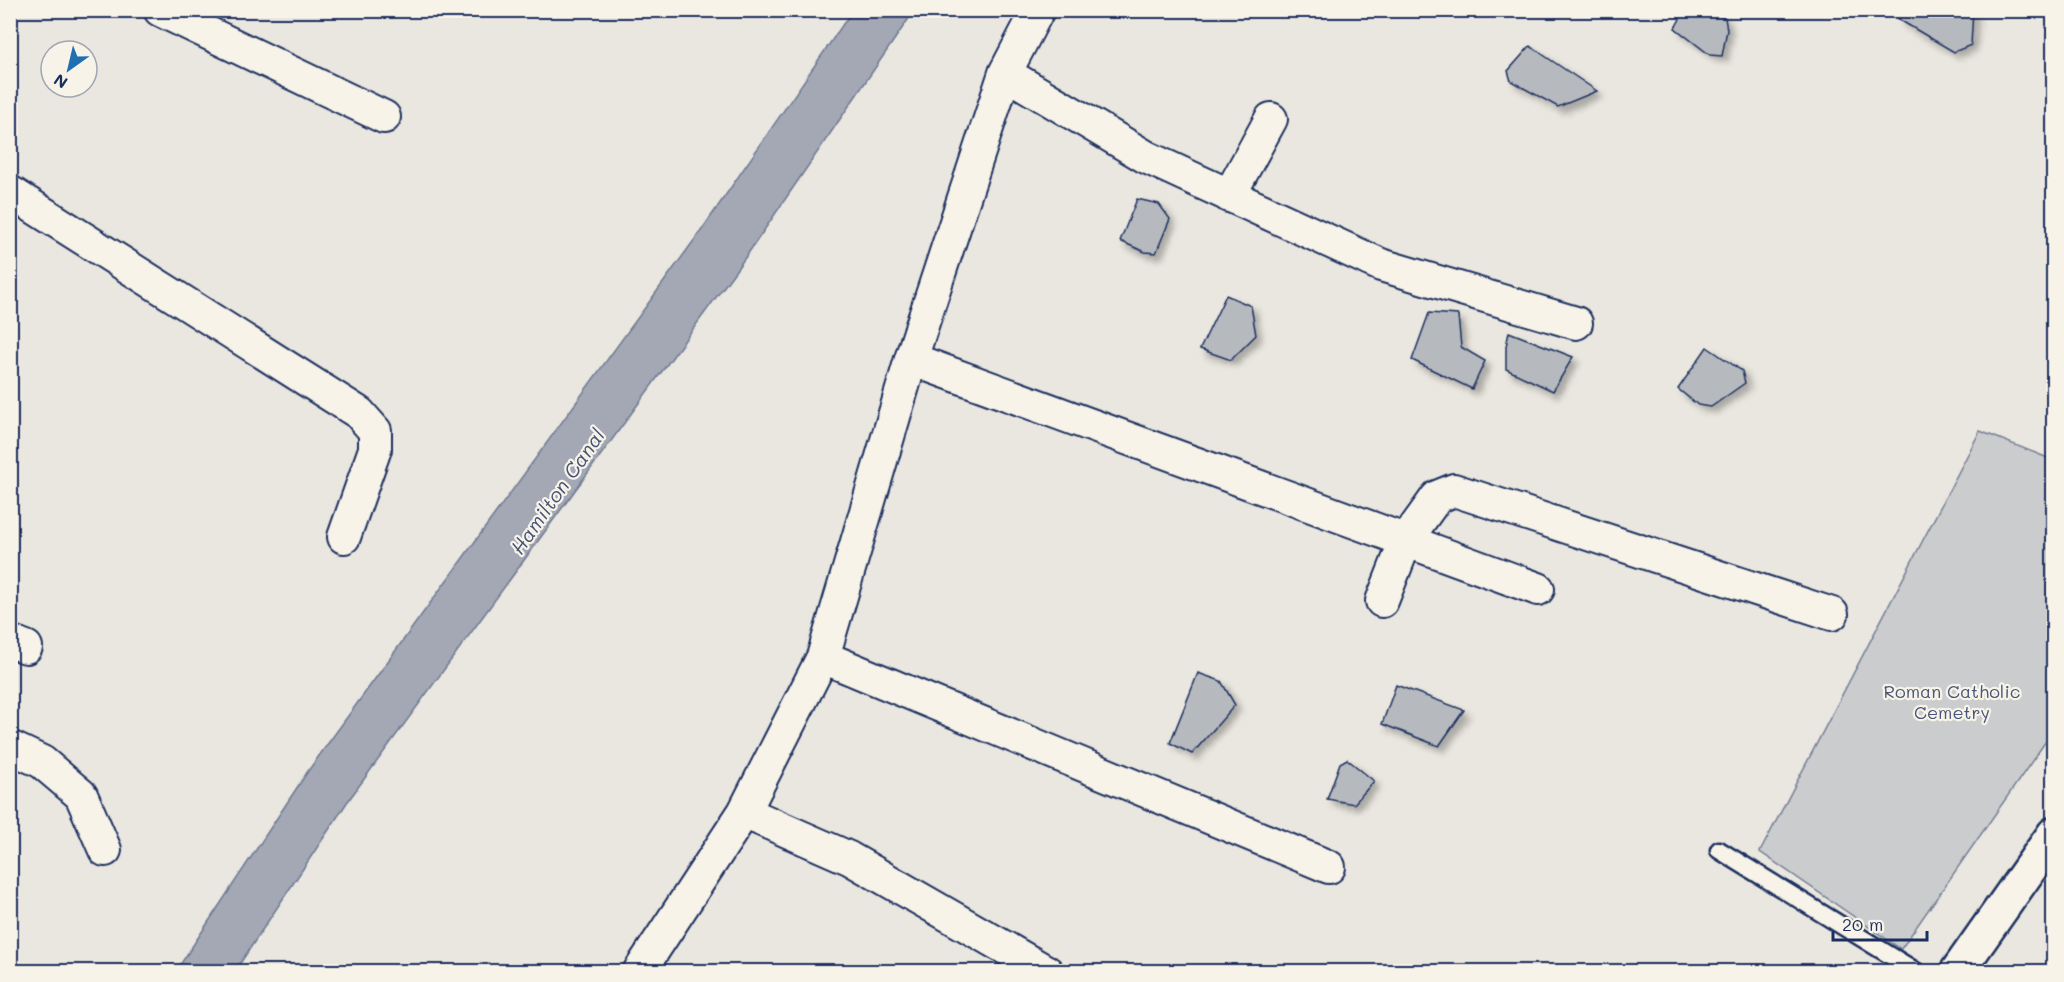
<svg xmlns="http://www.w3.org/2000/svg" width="2064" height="982" viewBox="0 0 2064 982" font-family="Mali,sans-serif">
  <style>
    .green { fill: #cbcccd; stroke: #737e96; stroke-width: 1.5 }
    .water { fill: #a3a8b4; stroke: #6d7892; stroke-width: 1.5 }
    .building { fill: #b6babf; stroke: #1b2f5e; stroke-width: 1.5; filter: url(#shadow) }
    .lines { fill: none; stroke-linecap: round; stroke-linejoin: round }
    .lane-casing { stroke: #1b2f5e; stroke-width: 21 }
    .street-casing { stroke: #1b2f5e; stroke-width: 36 }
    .primary-casing { stroke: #1b2f5e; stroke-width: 38 }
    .lane { stroke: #f7f3e8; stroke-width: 16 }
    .street { stroke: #f7f3e8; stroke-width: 32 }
    .primary { stroke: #f7f3e8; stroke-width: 33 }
    .labels { text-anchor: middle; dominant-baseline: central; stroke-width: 4.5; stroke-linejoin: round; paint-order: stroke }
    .park-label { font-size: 18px; fill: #47567a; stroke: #f7f3e8 }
    .water-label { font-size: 20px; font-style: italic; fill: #445378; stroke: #f7f3e8 }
  </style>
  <defs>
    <filter id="shadow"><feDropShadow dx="5.5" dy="5.5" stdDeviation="3" flood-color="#0004"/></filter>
  </defs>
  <rect width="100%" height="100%" fill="#eae7e0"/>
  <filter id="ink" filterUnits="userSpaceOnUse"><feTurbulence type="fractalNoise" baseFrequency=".0167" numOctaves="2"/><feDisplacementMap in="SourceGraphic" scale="12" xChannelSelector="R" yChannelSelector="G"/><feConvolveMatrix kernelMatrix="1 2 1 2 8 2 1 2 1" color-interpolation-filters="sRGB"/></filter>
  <g filter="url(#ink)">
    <path class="green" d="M1980 431 2053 460V731L1901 949 1760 852Z"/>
    <path class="water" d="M852 11H914L747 255 348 801 235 971H176L308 771 703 228Z"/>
    <path class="building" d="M1685 10H1714L1725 18 1727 30 1722 56 1710 55 1675 28Z
      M1908 10H1973L1971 45 1954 52 1898 19Z
      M1530 46 1597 91 1558 107 1511 81 1508 71Z
      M1137 199 1159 204 1170 219 1156 253 1145 252 1120 241Z
      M1226 295 1251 306 1256 335 1231 360 1200 349Z
      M1429 313 1458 315 1461 347 1485 361 1472 389 1412 360Z
      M1509 332 1573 357 1553 391 1506 369V346Z
      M1707 347 1742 371 1745 383 1711 407 1698 405 1678 389Z
      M1198 673 1221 681 1235 705 1192 754 1170 743Z
      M1396 685 1464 710 1439 746 1382 724Z
      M1347 759 1374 781 1354 804 1327 799 1340 763Z"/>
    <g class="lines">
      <g class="lane-casing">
        <path id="lane" d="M1719 850 1917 972"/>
      </g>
      <g class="street-casing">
        <path id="street" d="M160 10 384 117
          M1005 73 1146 157 1381 265 1576 323
          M10 192 359 413 375 431V449L344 537
          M1229 196 1271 119
          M911 359 1538 589
          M1382 601 1406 540 1437 497 1454 490 1832 614
          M10 641 26 647
          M823 657 1329 867
          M10 747 42 762 81 795 105 850
          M744 812 849 858 1047 972
          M639 972 744 812 823 657 911 359 1005 73 1038 10"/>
      </g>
      <g class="primary-casing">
        <path id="primary" d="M1957 972 2054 834"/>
      </g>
      <use href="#lane" class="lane"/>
      <use href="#street" class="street"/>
      <use href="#primary" class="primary"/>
    </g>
  </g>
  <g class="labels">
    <g class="park-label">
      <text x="1952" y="691">Roman Catholic<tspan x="1952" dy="21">Cemetry</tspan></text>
    </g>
    <g class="water-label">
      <text transform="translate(557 491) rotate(-55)">Hamilton Canal</text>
    </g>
  </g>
  <rect width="2064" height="982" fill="none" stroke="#f7f3e8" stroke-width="36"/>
  <rect x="18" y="18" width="2028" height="946" fill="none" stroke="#1b2f5e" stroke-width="2" filter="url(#ink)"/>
  <g transform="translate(69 69) rotate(214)"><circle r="28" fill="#f7f3e8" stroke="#9fa5b1" stroke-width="1.5"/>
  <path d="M0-4.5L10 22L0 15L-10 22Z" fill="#1f6fb2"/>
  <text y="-9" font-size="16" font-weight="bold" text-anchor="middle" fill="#1b2f5e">N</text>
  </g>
  <path d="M1833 931v9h94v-9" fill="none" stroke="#1b2f5e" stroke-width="3"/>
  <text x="1842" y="931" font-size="18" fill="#1b2f5e" stroke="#f7f3e8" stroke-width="4.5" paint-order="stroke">20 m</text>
</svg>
